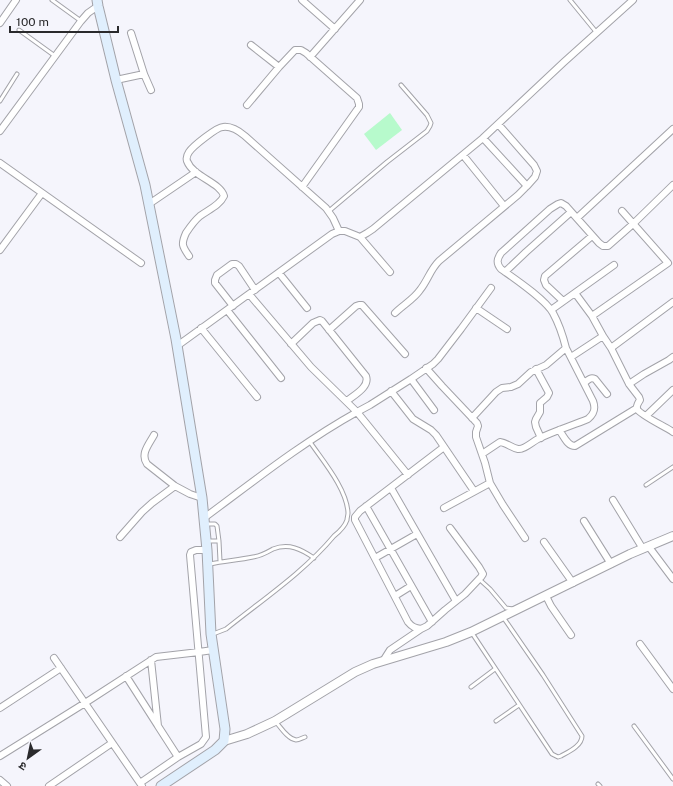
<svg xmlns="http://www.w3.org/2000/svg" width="673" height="786" viewBox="0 0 673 786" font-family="'Public Sans','Noto Sans Devanagari',sans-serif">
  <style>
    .green { fill: #b7facc }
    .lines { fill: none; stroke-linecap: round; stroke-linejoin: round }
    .service-casing { stroke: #a3a3a9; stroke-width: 5 }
    .minor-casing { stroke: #a3a3a9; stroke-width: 8 }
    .tertiary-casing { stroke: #a3a3a9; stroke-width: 10 }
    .secondary-casing { stroke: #a3a3a9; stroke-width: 11 }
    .service { stroke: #fff; stroke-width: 3 }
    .minor { stroke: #fff; stroke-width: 6 }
    .tertiary { stroke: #fff; stroke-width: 8 }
    .secondary { stroke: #e0effd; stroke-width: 9 }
  </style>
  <rect width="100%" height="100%" fill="#f5f5fc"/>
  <path class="green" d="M390 113 402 130 376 150 364 134Z"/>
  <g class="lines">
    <g class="service-casing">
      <path id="service" d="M52 0 81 21
        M570 0 597 33
        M19 30 55 56
        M0 101 17 74
        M329 211 387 162 427 131 430 126 431 123 427 115 401 85
        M646 485 673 467
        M205 524H215L217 526 219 541 220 561
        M207 541H219
        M210 564C224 561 239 560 253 557 261 556 266 553 273 549 289 543 301 549 314 558
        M479 579 490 589 506 608 513 609
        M472 633 552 754 558 757 561 756C568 752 582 746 582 736L543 675 503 617
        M213 634 226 629C262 600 304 572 334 536 339 532 345 526 347 520 347 518 348 515 348 513 347 489 323 461 310 442
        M471 687 495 669
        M496 721 519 705
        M276 722C281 728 288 739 296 740 299 740 302 738 305 737
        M634 726 673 779
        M598 784 600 786"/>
    </g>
    <g class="minor-casing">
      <path id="minor" d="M302 0 335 29
        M0 23 16 0
        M251 45 279 67
        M310 57 360 0
        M144 74 151 90
        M116 80 144 74 131 33
        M247 105 279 67 295 50H301L306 53 357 98 359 104V107L302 187
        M498 124 534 165 537 171 535 177 527 186
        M0 131 81 21 88 13 98 6
        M463 155 504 206
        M0 163 141 263
        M149 204 196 172
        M577 218 673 129
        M360 237 390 272
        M0 250 42 193
        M189 256C182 246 181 244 186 233 190 227 194 221 200 216 208 210 220 205 224 196 220 182 193 177 187 161 186 158 187 155 189 152 193 146 217 127 223 127 231 126 239 131 245 136L326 208 333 218 339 231
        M505 272 526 252 571 212
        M279 273 307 308
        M563 301 546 285 544 280 545 276 592 236
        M673 302 611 348 629 384 639 397 640 400C638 403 636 406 637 409 640 415 666 427 673 432
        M233 306 215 283V280L217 275 232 264H236L239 266 255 290
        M476 308 507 329
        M227 310 281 378
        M551 310 614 265
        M395 313C403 305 414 299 420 290 428 280 430 270 439 261L518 195 527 186 483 138
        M592 316 668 263 622 211
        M201 328 257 397
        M329 330 356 306 359 305H362L405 354
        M603 336 611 348
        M291 344 313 323 320 320 322 321 366 376C370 387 354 395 347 401
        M177 346 332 234 339 231H345L360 237 367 233 373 229 483 138 564 62 633 0
        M566 348C563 336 559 324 553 313 545 299 515 279 501 269 496 263 497 259 501 253L550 209 558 204 561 203 566 206 599 243 603 246H608L633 224 673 185
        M571 357 603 336 592 316 575 293
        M426 368 442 386 477 423 478 426 476 432V437L485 463 490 483 503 505 525 538
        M536 369 549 393 547 397 540 403V412L536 419 535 422 536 427 541 438
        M411 379 433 364 438 359 461 329 491 288
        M584 383C588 380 590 377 595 379L607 394
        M629 384 644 374 669 360 673 357
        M391 391 413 419 431 430 436 435 474 491
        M646 416 673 390
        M472 418 496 392 502 388 511 387 518 384 531 372 546 365 566 348 593 401C596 409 594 414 588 419 571 426 554 431 538 439 532 442 524 450 518 449 512 448 507 443 500 442L482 454
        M559 430C564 436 567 446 575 446L637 408
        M154 435C149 444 140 454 147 464L175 486 190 494 202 498
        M444 447 360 511 355 517V520L408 622C412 627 415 628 421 629L427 626 445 610 465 594 481 577 483 574 479 567 450 528
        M408 475 357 412 370 405 411 379 434 410
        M391 488 456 601
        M613 500 643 549
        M366 506 432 622
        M444 508 490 483
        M204 518C254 481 303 442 357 412L311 367 249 294
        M584 521 611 564
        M120 537 142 512 152 503 175 486
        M544 542 573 583
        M649 547 673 579
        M375 558 417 534
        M395 596 411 586
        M546 596 551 606 571 635
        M640 644 673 689
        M54 658 142 786
        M383 661 390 650 421 629
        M126 676 158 726 151 660
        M0 708 61 668
        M158 726 178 757 201 744 206 737 190 555 191 552 196 550H207
        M0 756 85 703 156 657 199 652 213 650
        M0 780 7 786
        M140 783 178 757
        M49 786 112 743"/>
    </g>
    <g class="tertiary-casing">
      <path id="tertiary" d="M224 741 247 734 275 721 355 672 373 664 446 642 471 632 630 554 673 536"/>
    </g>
    <g class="secondary-casing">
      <path id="secondary" d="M97 0 98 6 116 80 145 185 176 339 202 498 207 550 211 634 225 729 224 741 215 750 161 786"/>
    </g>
    <use href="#service" class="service"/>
    <use href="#minor" class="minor"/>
    <use href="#tertiary" class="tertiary"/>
    <use href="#secondary" class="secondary"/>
  </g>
  <g transform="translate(28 758) rotate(213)" stroke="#f5f5fc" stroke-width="3" paint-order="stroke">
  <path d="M0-3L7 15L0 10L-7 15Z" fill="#2a2a2c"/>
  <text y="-6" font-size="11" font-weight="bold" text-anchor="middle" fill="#2a2a2c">उ</text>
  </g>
  <path d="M10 26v6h108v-6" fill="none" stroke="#2a2a2c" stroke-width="2"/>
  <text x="16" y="26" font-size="12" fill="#2a2a2c" stroke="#f5f5fc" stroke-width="3" paint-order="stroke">100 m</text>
</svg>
